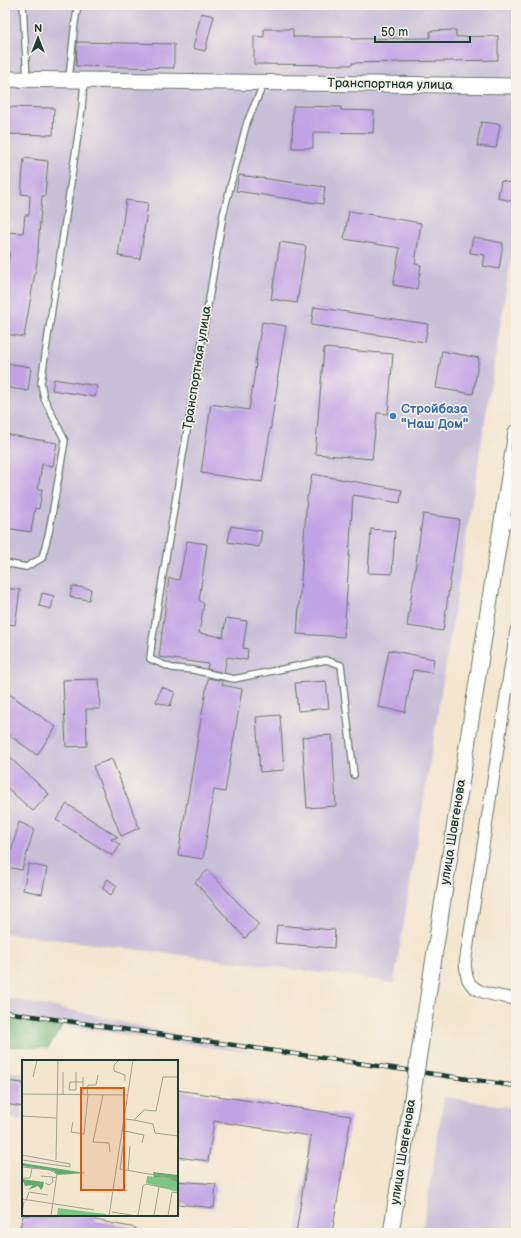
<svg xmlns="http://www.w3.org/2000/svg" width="521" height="1238" viewBox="0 0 521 1238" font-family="'Balsamiq Sans',sans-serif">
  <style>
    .industrial { fill: #c8bfd8 }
    .forest { fill: #64ab72; stroke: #427453 }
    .building { fill: #c0a3e4 }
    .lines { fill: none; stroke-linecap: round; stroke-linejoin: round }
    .lane-casing { stroke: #69786a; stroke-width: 8 }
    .street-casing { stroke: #69786a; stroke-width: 13 }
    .secondary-casing { stroke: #69786a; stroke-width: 17 }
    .lane { stroke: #fff; stroke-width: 5.5 }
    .street { stroke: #fff; stroke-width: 11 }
    .secondary { stroke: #fff; stroke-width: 15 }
    .rail-casing { stroke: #1f3d34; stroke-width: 4.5 }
    .rail { stroke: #f7f3e8; stroke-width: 3; stroke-dasharray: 9; stroke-linecap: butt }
    .secondary-bridge-casing { stroke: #69786a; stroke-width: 17; stroke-linecap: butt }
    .secondary-bridge { stroke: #fff; stroke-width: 15 }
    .shop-dot { fill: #3f7fe0; stroke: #f7f3e8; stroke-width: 1.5 }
    .labels { text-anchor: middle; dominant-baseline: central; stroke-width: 3.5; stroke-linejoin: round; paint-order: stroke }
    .street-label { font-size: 13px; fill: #1f3d34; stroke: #f7f3e8 }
    .shop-label { font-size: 13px; font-weight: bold; fill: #366cbe; stroke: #f7f3e8; text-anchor: start }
    .inset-road { fill: none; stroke: #9ea291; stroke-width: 1 }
    .view { fill: #de580e; fill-opacity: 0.15; stroke: #de580e; stroke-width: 2 }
    .inset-edge { fill: none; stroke: #1f3d34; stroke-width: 2 }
  </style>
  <rect width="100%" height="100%" fill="#f7f3e8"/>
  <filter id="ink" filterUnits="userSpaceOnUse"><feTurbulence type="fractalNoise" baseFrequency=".025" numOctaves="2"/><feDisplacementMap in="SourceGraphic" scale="8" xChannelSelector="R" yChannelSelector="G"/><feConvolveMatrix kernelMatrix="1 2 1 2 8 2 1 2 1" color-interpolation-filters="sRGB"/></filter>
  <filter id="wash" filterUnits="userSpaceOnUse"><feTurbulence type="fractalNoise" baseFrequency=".012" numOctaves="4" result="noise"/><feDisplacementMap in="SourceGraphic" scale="16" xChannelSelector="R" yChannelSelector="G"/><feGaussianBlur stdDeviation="0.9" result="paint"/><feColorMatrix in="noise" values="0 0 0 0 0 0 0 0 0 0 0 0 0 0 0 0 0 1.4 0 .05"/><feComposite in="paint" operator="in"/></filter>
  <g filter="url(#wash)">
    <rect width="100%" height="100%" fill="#f3e6cf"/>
    <path class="industrial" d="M5 5H516V229L394 984 371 979 5 933Z
      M5 998 76 1011 258 1054 5 1017Z
      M5 1071 23 1073V1120L5 1116Z
      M444 1097 516 1108V1233H422Z"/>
    <path class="forest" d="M5 1019 62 1027 48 1048 5 1046Z"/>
    <g id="blocks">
      <path class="building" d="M201 13 214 16 205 51 193 48Z
        M264 29H293V37H352V39L430 38V31L456 30V37L498 36V60L352 63V65L254 64V36L264 37Z
        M77 42 174 44V68L76 66Z
        M293 106 341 107V110L374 111 373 133 313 132V148H292Z
        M6 107 54 108 53 135 5 134Z
        M481 122 500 124 496 148 477 146Z
        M24 158 48 161 45 196H42L37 261 24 337 5 334V284L10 251H5V232L23 233 25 215H29L30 195 21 194Z
        M239 175 325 187 323 204 236 191Z
        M501 181 516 184V202L498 198Z
        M126 200 148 203 140 259 118 256Z
        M349 211 421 223 415 264 421 265 417 289 393 285 400 248 344 239Z
        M473 237 503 243 499 269 483 266 485 255 470 253Z
        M280 242 306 246 297 303 271 299Z
        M314 307 428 324 425 342 311 325Z
        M262 322 286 326 277 381H278L262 482 201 473 211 404 249 410 256 364H255Z
        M324 348 393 354 388 414 377 413 372 459 315 454Z
        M442 351 479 358 473 394 436 388Z
        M5 363 31 367 28 391 5 387Z
        M54 379 97 386 95 397 52 390Z
        M5 434 57 443 53 466 42 464 38 489H42L39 509 35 508 31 532 5 528Z
        M312 474 402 490 400 503 353 495 344 637 297 634 307 496H308Z
        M423 514 459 519 443 631 407 626Z
        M231 526 262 531 259 547 228 542Z
        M371 529 395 531 392 574 368 573Z
        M187 541 207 544 199 600 204 604 199 633 223 637 226 618 247 621 243 648 248 649 247 660 227 657 224 673 207 669 208 664 159 657 169 578 179 580Z
        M72 586 91 589 89 600 70 597Z
        M5 588 20 590 15 625 5 623Z
        M42 593 54 596 51 609 39 606Z
        M389 650 434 659 432 673 413 670 405 712 378 707Z
        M208 678 223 681 222 685 242 689 225 792 214 790 203 859 178 855Z
        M99 679 100 709H86L87 746 66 747 63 680Z
        M326 681 329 708 298 711 295 683Z
        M161 687 175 692 170 706 156 702Z
        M5 691 56 727 37 755 5 732Z
        M280 715 284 770 260 772 256 717Z
        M332 735 336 806 307 808 302 737Z
        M5 753 49 794 33 811 5 786Z
        M112 759 139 828 121 836 93 766Z
        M67 804 118 837 111 839 120 845 113 856 56 820Z
        M19 822 34 829 22 870 7 867Z
        M29 864 47 868 42 894 23 890Z
        M208 870 259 925 245 938 195 882Z
        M108 879 117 886 111 895 102 888Z
        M277 925 335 930 334 948 275 943Z
        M5 1081 23 1083V1107L5 1104Z
        M177 1090 351 1116 332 1233H296L311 1136 214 1121 208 1161 177 1157Z
        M177 1181 216 1184 214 1208 177 1204Z
        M23 1215H96L95 1220 136 1228 135 1233H19Z"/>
    </g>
  </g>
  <g filter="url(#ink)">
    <use href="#blocks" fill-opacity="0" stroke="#69786a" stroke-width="1"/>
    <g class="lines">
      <g class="lane-casing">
        <path id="lane" d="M23 5 27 79
          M69 78 75 22 78 5
          M264 83 247 122 223 215 152 641 150 659 172 668 193 670 234 679 326 660 341 665 354 775
          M5 563 26 567 42 558 49 532 65 441 44 398 41 383 82 108 84 80"/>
      </g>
      <g class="street-casing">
        <path id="street" d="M502 521 516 523
          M516 630 465 964C466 969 466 976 468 980 475 995 501 996 516 999"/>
      </g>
      <g class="secondary-casing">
        <path id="secondary" d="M5 79 516 86
          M467 746 516 432"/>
      </g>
      <use href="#lane" class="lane"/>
      <use href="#street" class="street"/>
      <use href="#secondary" class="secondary"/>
      <g class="rail-casing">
        <path id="rail" d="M5 1012 516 1086"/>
      </g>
      <use href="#rail" class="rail"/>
      <g class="secondary-bridge-casing">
        <path id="secondary-bridge" d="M391 1233 467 746"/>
      </g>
      <use href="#secondary-bridge" class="secondary-bridge"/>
    </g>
  </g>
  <circle class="shop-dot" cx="393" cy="416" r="4"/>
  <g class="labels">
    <g class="street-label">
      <text transform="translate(390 84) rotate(1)">Транспортная улица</text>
      <text transform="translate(197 368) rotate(-81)">Транспортная улица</text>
      <text transform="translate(453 832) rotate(-81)">улица Шовгенова</text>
      <text transform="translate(403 1152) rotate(-81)">улица Шовгенова</text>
    </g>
    <g class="shop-label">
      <text x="401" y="409">Стройбаза<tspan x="401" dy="15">"Наш Дом"</tspan></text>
    </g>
  </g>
  <g transform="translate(22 1060)">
    <rect width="156" height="156" fill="#f3e6cf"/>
    <path d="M125 116 146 118 156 123V132L124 123ZM36 148 84 154V156H35Z" fill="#7bc684"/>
    <path d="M0 103 64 113 35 115 32 111 0 106ZM131 112 156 115V123L146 118 132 117ZM0 119 22 122 21 127 19 130 16 126 6 130 11 125 3 126Z" fill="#64ab72"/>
    <path class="inset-road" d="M97 0 92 5V11L103 15V21M54 12V30H47L48 22H61M11 17 15 0M0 34 106 35M41 35V12M61 35V17M65 35 66 25H74L76 15M81 35 71 82 87 83 88 92M0 56 34 58M102 59 112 60 122 50 134 51 141 17H156M112 60 131 64 133 73 156 76M51 62 49 72 62 74 66 35M100 71H103L98 109 156 119M103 71 122 75 120 83M0 95 48 104V107L0 100M34 100 36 0M0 107 28 110 35 114 29 156M106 111 108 86M19 116 31 117M0 118H8L10 108M23 123 27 125 31 122 30 118 35 117M0 139 72 150M4 141 7 132 26 135M90 152 115 156M0 154 2 141M87 156 111 0M116 156 121 126 124 124 143 128M132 156 137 127M146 156 150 132 156 133"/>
    <path class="view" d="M59 28H102V130H59Z"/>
    <rect width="156" height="156" class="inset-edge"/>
  </g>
  <rect width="521" height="1238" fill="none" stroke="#f7f3e8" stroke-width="20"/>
  <g transform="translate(38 38)" stroke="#f7f3e8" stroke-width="3" paint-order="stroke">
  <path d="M0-3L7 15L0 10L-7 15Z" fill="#1f3d34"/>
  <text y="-6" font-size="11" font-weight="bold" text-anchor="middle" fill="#1f3d34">N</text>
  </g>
  <path d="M375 36v6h95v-6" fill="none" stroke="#1f3d34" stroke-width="2"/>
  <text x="381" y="36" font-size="12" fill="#1f3d34" stroke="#f7f3e8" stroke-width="3" paint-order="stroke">50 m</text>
</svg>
